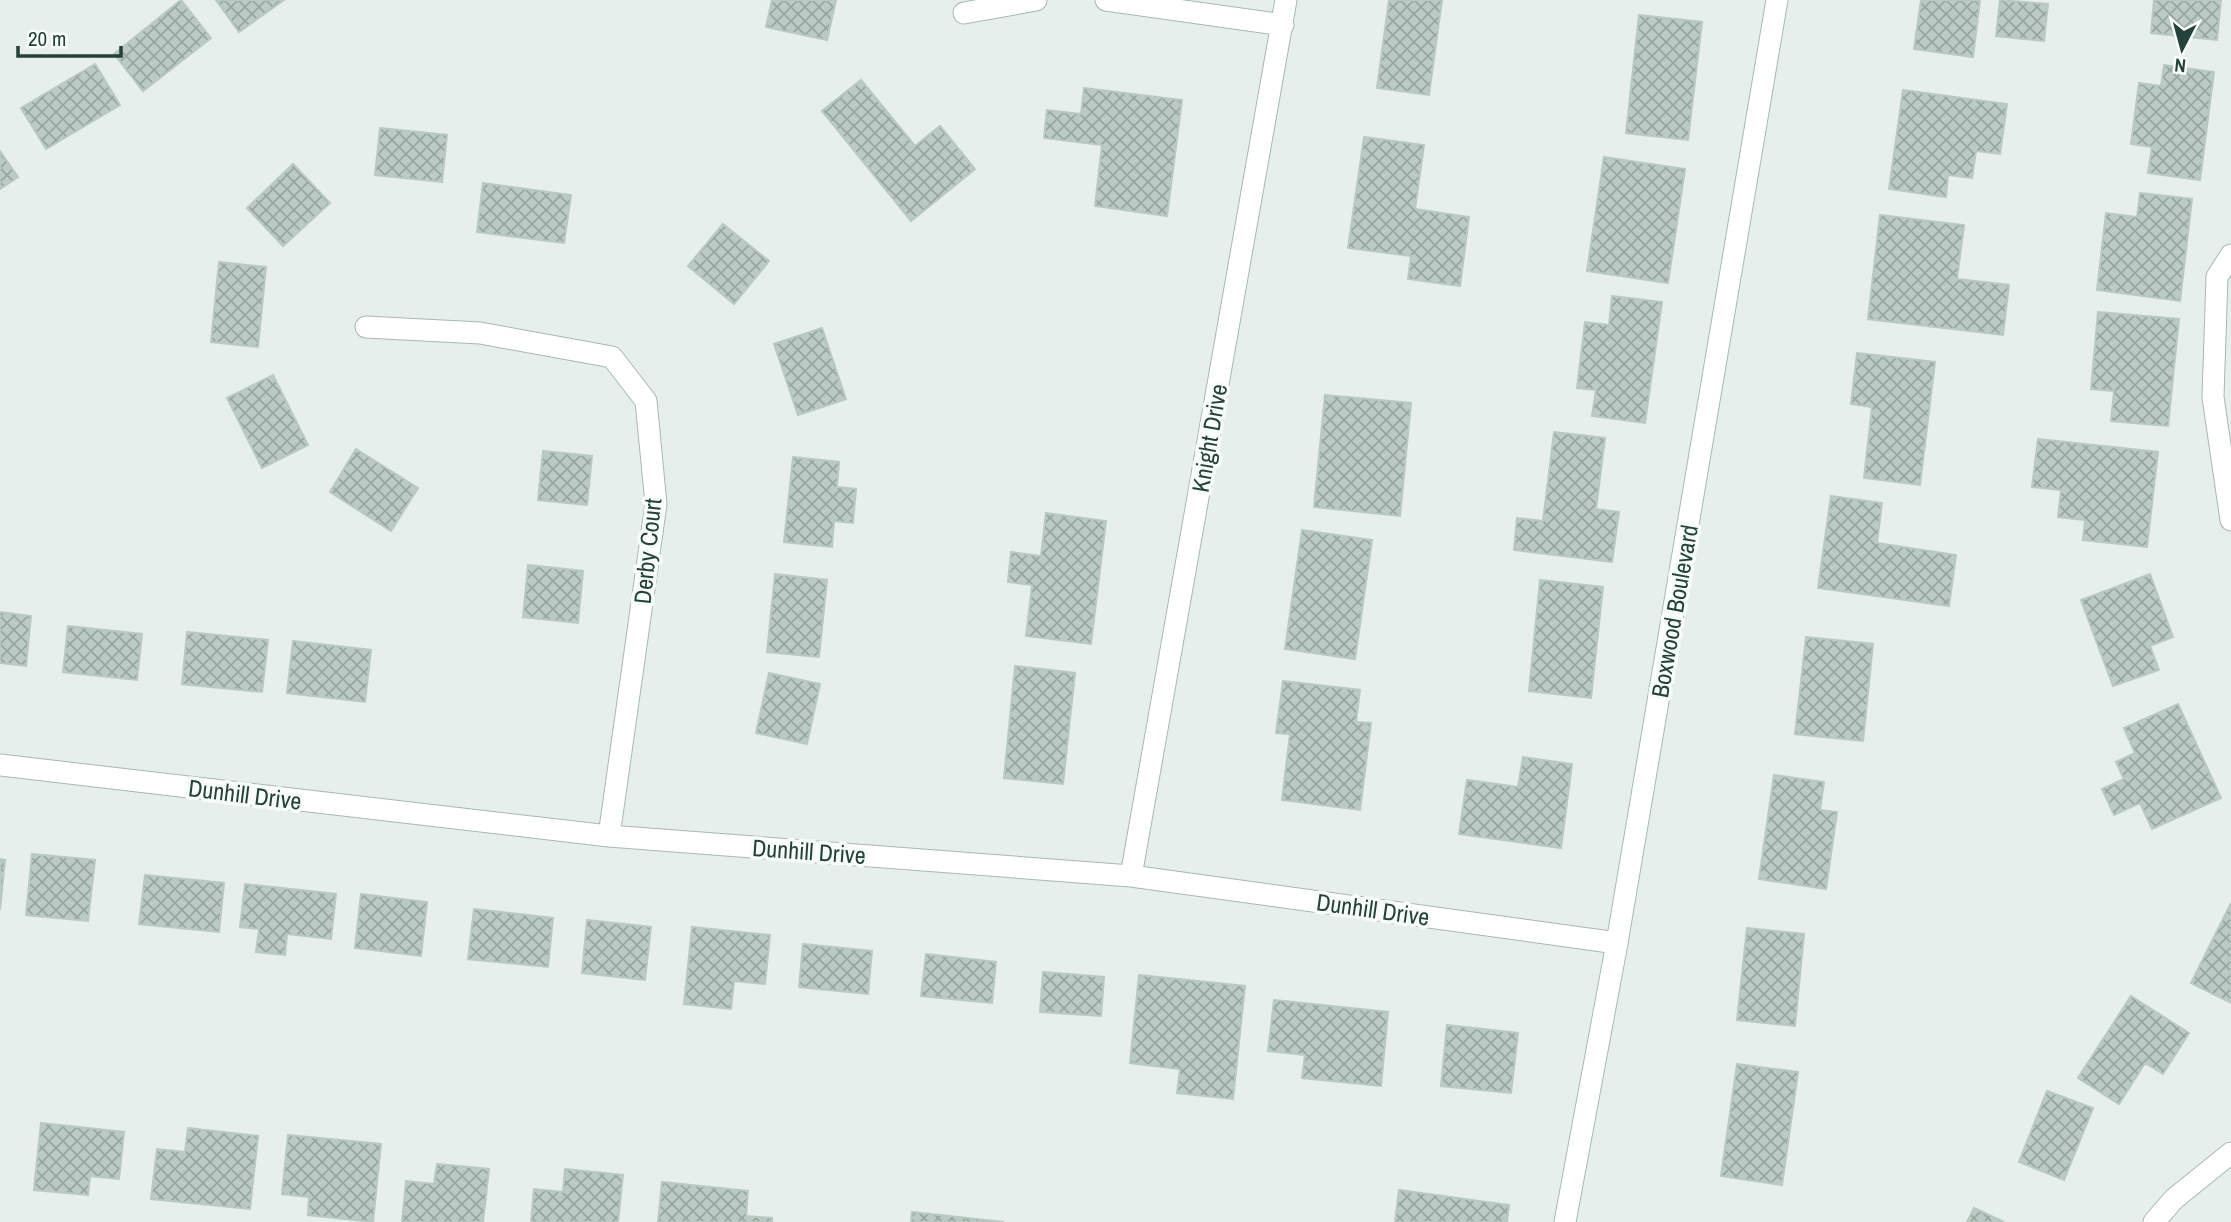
<svg xmlns="http://www.w3.org/2000/svg" width="2231" height="1222" viewBox="0 0 2231 1222" font-family="'Archivo Narrow',sans-serif">
  <style>
    .building { fill: url(#building-cross-hatch); stroke: #b8c9c2; stroke-width: 2 }
    .lines { fill: none; stroke-linecap: round; stroke-linejoin: round }
    .street-casing { stroke: #a8b8b2; stroke-width: 23 }
    .secondary-casing { stroke: #a4bbb3; stroke-width: 23 }
    .street { stroke: #fff; stroke-width: 21 }
    .secondary { stroke: #fff; stroke-width: 21 }
    .labels { text-anchor: middle; dominant-baseline: central; stroke-width: 7; stroke-linejoin: round; paint-order: stroke }
    .street-label { font-size: 24px; fill: #24423a; stroke: #f7fbf9 }
  </style>
  <defs>
    <pattern id="building-cross-hatch" width="8" height="8" patternUnits="userSpaceOnUse" patternTransform="scale(1.75)"><rect width="8" height="8" fill="#bbcac4"/><path d="M0 0l8 8M0 8l8-8" fill="none" stroke="#98a6a0"/></pattern>
  </defs>
  <rect width="100%" height="100%" fill="#e6efeb"/>
  <path class="building" d="M181 0 211 38 143 91 114 54Z
    M216 0H284L239 32Z
    M772 0H836L827 40 766 27Z
    M1389 0H1442L1429 95 1377 88Z
    M1921 0H1980L1973 57 1914 49Z
    M2000 0 2048 4 2044 41 1996 36Z
    M2154 0H2221L2217 40 2151 33Z
    M1639 15 1702 22 1688 140 1626 133Z
    M95 64 120 105 46 149 21 108Z
    M2164 65 2214 72 2200 180 2148 173 2152 147 2131 144 2139 83 2161 86Z
    M861 80 915 146 940 126 975 169 911 221 822 111Z
    M1084 88 1182 100 1167 216 1095 206 1102 145 1044 138 1047 110 1081 114Z
    M1903 90 2007 104 2000 154 1976 151 1972 178 1948 175 1946 197 1889 189Z
    M380 128 447 135 442 182 375 175Z
    M1364 137 1424 145 1415 209 1469 217 1460 286 1408 279 1411 256 1348 248Z
    M0 151 18 177 0 189Z
    M1604 157 1685 169 1668 283 1587 271Z
    M293 164 330 203 283 246 247 208Z
    M483 183 571 195 564 243 477 232Z
    M2140 193 2192 199 2180 301 2097 290 2106 213 2137 217Z
    M1880 215 1964 225 1957 279 2009 285 2003 335 1868 319Z
    M723 224 769 261 734 304 688 266Z
    M219 262 266 267 258 347 211 342Z
    M1612 296 1662 302 1645 423 1592 416 1596 390 1577 388 1585 322 1609 325Z
    M2098 312 2179 319 2168 426 2111 421 2114 391 2091 389Z
    M822 328 846 399 798 415 774 344Z
    M1857 353 1935 362 1920 485 1864 478 1872 407 1851 404Z
    M273 375 308 445 262 468 227 398Z
    M1325 395 1411 403 1400 516 1314 507Z
    M1554 432 1605 438 1596 509 1619 512 1612 562 1514 550 1517 518 1543 521Z
    M2038 439 2158 452 2147 547 2083 540 2085 520 2058 517 2061 490 2032 487Z
    M356 449 418 488 391 531 330 492Z
    M543 451 592 456 587 505 538 500Z
    M793 457 839 462 837 487 856 489 853 523 834 521 832 547 784 542Z
    M1831 496 1882 503 1877 543 1956 555 1949 606 1818 588Z
    M1046 513 1106 521 1091 644 1026 636 1032 585 1008 582 1011 552 1041 556Z
    M1302 530 1372 540 1355 659 1285 649Z
    M528 565 583 571 578 623 523 617Z
    M775 574 827 580 819 657 767 652Z
    M2150 574 2173 637 2150 646 2159 670 2113 686 2081 600Z
    M1540 580 1603 587 1591 698 1529 691Z
    M0 612 31 616 26 666 0 663Z
    M68 626 142 634 137 680 63 672Z
    M187 632 268 640 262 692 182 684Z
    M1806 637 1873 644 1863 741 1795 734Z
    M293 641 371 650 365 702 287 693Z
    M1015 666 1075 673 1063 784 1004 778Z
    M769 673 820 684 807 744 756 733Z
    M1283 681 1360 690 1356 722 1371 723 1360 810 1282 800 1290 734 1276 733Z
    M2178 704 2221 798 2152 829 2140 803 2114 815 2102 789 2124 779 2116 762 2135 753 2124 728Z
    M1523 757 1572 764 1561 848 1459 834 1467 780 1518 787Z
    M1774 775 1824 782 1820 810 1837 812 1826 889 1759 879Z
    M32 854 95 860 88 921 26 915Z
    M0 859 5 860 0 910Z
    M145 875 224 883 219 932 139 924Z
    M245 884 336 894 331 939 287 934 285 955 256 952 259 929 240 927Z
    M361 894 427 902 421 956 355 948Z
    M2231 903V1003L2191 983Z
    M474 909 553 918 548 967 468 959Z
    M587 920 651 927 645 980 582 973Z
    M692 927 770 935 765 984 734 981 731 1009 684 1004Z
    M1747 928 1804 934 1795 1026 1737 1020Z
    M803 944 872 951 868 994 799 987Z
    M926 954 996 962 992 1003 921 996Z
    M1043 972 1104 977 1101 1016 1040 1012Z
    M1139 975 1245 986 1233 1099 1177 1093 1180 1069 1130 1063Z
    M2131 996 2189 1033 2163 1074 2145 1063 2119 1104 2078 1078Z
    M1274 1000 1388 1012 1381 1086 1302 1078 1305 1055 1268 1051Z
    M1447 1025 1518 1033 1511 1093 1441 1086Z
    M1737 1064 1798 1072 1782 1185 1721 1176Z
    M2047 1091 2093 1108 2064 1180 2019 1162Z
    M41 1123 124 1132 119 1179 90 1176 88 1195 34 1190Z
    M188 1128 258 1136 250 1209 151 1199 157 1149 185 1152Z
    M288 1135 381 1144 373 1222 308 1215 309 1197 282 1194Z
    M437 1164 489 1169 483 1222H402L406 1181 434 1184Z
    M565 1169 623 1175 618 1222H531L534 1189 563 1192Z
    M662 1182 748 1191 746 1216 772 1218V1222H658Z
    M1399 1190 1509 1205 1507 1222H1395Z
    M1974 1208 2004 1222H1967Z
    M912 1212 1004 1222H911Z"/>
  <g class="lines">
    <g class="street-casing">
      <path id="street" d="M1106 0 1283 25
        M964 13 1036 0
        M2231 255 2217 277 2213 397 2231 520
        M366 327 480 333 612 357 646 401 656 504 609 836
        M0 765 609 836 1131 876 1617 943
        M1131 876 1286 0
        M2154 1222 2174 1199 2231 1153"/>
    </g>
    <g class="secondary-casing">
      <path id="secondary" d="M1565 1222 1617 943 1777 0"/>
    </g>
    <use href="#street" class="street"/>
    <use href="#secondary" class="secondary"/>
  </g>
  <g class="labels">
    <g class="street-label">
      <text transform="translate(1209 438) rotate(-80)">Knight Drive</text>
      <text transform="translate(647 551) rotate(-84)">Derby Court</text>
      <text transform="translate(1674 611) rotate(-80)">Boxwood Boulevard</text>
      <text transform="translate(245 794) rotate(7)">Dunhill Drive</text>
      <text transform="translate(809 851) rotate(4)">Dunhill Drive</text>
      <text transform="translate(1373 909) rotate(8)">Dunhill Drive</text>
    </g>
  </g>
  <g transform="translate(2182 49) rotate(186)" stroke="#f7fbf9" stroke-width="5" paint-order="stroke">
  <path d="M0-5L12 26L0 18L-12 26Z" fill="#24423a"/>
  <text y="-10" font-size="19" font-weight="bold" text-anchor="middle" fill="#24423a">N</text>
  </g>
  <path d="M18 46v10h103v-10" fill="none" stroke="#24423a" stroke-width="3.5"/>
  <text x="28" y="46" font-size="21" fill="#24423a" stroke="#f7fbf9" stroke-width="5" paint-order="stroke">20 m</text>
</svg>
